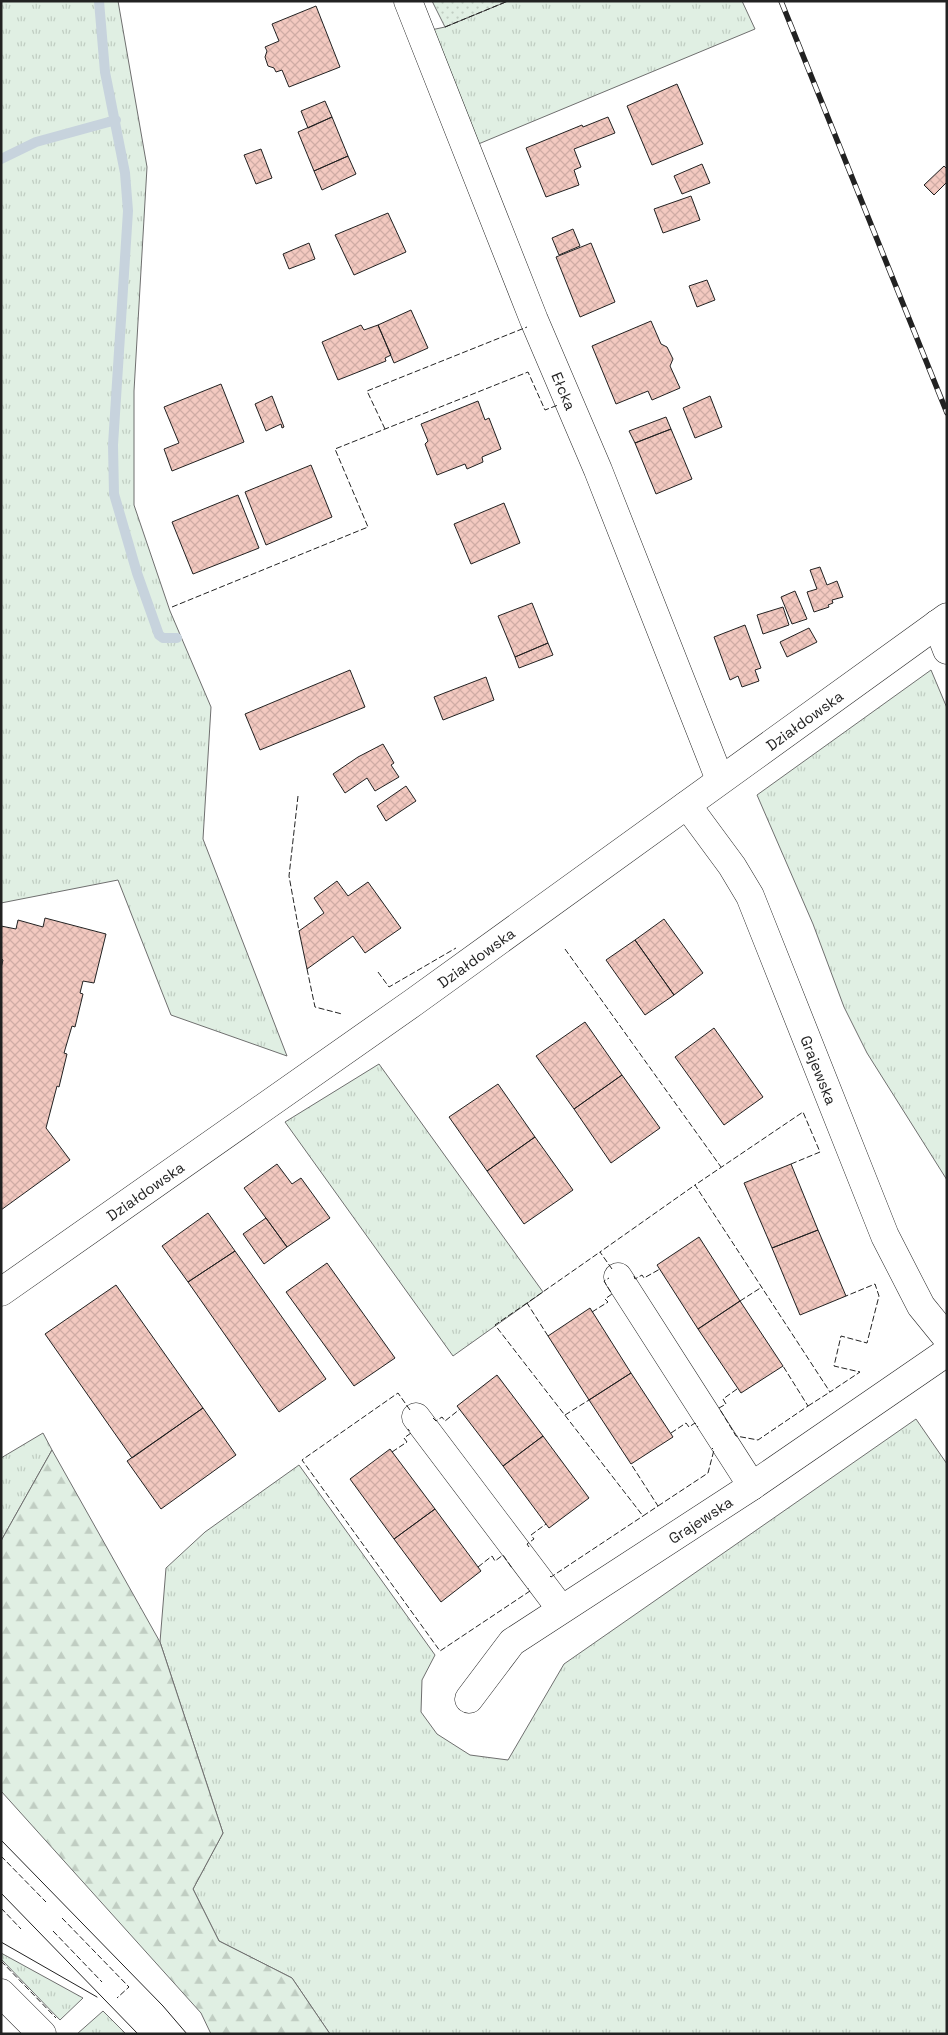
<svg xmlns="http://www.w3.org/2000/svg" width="948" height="2035" viewBox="0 0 948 2035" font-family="'Space Grotesk',sans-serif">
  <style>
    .grass { fill: url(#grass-tufts); stroke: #6f6f6f }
    .forest { fill: url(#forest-firs); stroke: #6f6f6f }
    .park { fill: url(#park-dots); stroke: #6f6f6f }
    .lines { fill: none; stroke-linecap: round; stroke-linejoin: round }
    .stream { stroke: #c7d3dd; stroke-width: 10 }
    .building { fill: url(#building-cross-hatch); stroke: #222 }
    .minor-casing { stroke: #222; stroke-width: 29 }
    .minor { stroke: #fff; stroke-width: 28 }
    .tram { stroke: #222; stroke-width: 1 }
    .rail-casing { stroke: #222; stroke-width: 5.5 }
    .rail { stroke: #fff; stroke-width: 4; stroke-dasharray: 11; stroke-linecap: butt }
    .fence { stroke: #222; stroke-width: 1; stroke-dasharray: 6 2.5; stroke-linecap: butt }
    .labels { text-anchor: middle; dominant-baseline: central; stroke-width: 4; stroke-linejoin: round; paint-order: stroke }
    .street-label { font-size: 15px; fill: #222; stroke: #fff }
  </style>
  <defs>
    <pattern id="grass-tufts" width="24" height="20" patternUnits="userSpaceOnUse" patternTransform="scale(1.25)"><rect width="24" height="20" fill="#e0efe3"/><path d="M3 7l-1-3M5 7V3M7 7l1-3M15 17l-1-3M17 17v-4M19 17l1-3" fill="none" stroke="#c0cdc2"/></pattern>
    <pattern id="forest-firs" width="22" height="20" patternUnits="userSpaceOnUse" patternTransform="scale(1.25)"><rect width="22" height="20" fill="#e0efe3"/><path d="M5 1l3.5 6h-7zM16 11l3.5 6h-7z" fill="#c0cdc2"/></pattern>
    <pattern id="park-dots" width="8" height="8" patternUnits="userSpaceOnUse" patternTransform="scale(1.25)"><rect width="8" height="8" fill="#e0efe3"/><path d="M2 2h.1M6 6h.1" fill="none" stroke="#c0cdc2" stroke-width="1.8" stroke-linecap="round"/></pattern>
    <pattern id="building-cross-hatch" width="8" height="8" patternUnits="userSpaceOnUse" patternTransform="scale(1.25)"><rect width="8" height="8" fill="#f3c9c0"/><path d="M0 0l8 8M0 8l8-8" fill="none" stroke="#d0aca5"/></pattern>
  </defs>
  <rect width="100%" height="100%" fill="#fff"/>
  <path class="grass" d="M1 1H118L147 167 134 391V505L170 611 211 707 203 839 287 1056 171 1015 118 880 1 903Z
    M508 1H742L755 29 476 145 431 30 445 27Z
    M931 670 947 708V1180L867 1053 844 1007 813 924 757 795Z
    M379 1064 543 1292 453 1356 285 1122Z
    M916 1419 947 1464V2034H330L292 1978 219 1941 193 1889 223 1833 160 1642 166 1568 205 1532 299 1465 435 1655 422 1680 421 1712 437 1734 470 1755 508 1760 564 1664Z
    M43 1433 52 1450 1 1541V1458Z
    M1 1953 83 1998 60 2020 1 1959Z
    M103 2011 126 2034H77Z"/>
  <path class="forest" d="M52 1450 160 1642 223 1833 193 1889 219 1941 292 1978 330 2034H211L201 2013 1 1791V1541Z"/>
  <path class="park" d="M432 1H508L445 27Z"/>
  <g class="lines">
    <path class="stream" d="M99 1 105 72 125 173 128 211 113 445 114 494 137 573 159 635 163 638H177
      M1 159 36 142 116 120"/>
  </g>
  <path class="building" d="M316 6 340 67 289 87 282 70 276 72 274 68 268 66 265 57 267 51 265 47 279 41 272 24Z
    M677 84 703 144 652 165 627 106Z
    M325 101 332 117 308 128 301 111Z
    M332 117 348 156 314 171 298 132Z
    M608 117 615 133 574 149 581 167 574 170 579 185 546 197 526 148 582 125 583 127Z
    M261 149 272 178 256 184 244 155Z
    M348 156 356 174 322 190 314 171Z
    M702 164 710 183 682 194 674 176Z
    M944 166 947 169V182L934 195 924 185Z
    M691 196 700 220 663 233 654 209Z
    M388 213 406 252 354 275 335 235Z
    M573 229 580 246 559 255 552 238Z
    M309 243 315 259 289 269 283 254Z
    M591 243 615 302 580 317 556 257Z
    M707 280 715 300 697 307 689 286Z
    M411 310 428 348 394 363 378 325Z
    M651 321 661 344 667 347 673 359 670 366 680 388 652 400 648 391 616 404 592 346Z
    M361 325 364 330 378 325 391 355 385 358 386 361 338 380 322 342Z
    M221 384 244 442 172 471 164 449 179 443 164 407Z
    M272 396 284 427 282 428 281 424 266 431 255 404Z
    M710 396 722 427 695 438 683 408Z
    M478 401 485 420 489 418 501 449 482 457 483 462 467 469 465 464 437 475 425 444 428 441 421 424Z
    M666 417 671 429 635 443 629 431Z
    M671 429 692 479 656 494 635 443Z
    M311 465 332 517 266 545 245 492Z
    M238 495 259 548 193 574 172 522Z
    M504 503 520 543 471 564 454 524Z
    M820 567 827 585 837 581 843 597 832 600 833 603 828 605 829 607 814 612 807 592 817 589 810 570Z
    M795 591 807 619 792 624 781 597Z
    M532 603 548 643 515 657 498 616Z
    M783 607 789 625 763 634 757 615Z
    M745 625 761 668 755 670 759 681 742 687 738 676 730 680 714 637Z
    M809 628 817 642 787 657 780 642Z
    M548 643 553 655 519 668 515 657Z
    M350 670 365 707 260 750 245 714Z
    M486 677 494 700 443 720 434 697Z
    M383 744 394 763 391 765 399 777 375 791 367 778 345 793 333 774 358 757Z
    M406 786 416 801 386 821 377 806Z
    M337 881 348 896 368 882 401 928 365 953 353 936 307 969 299 931 324 913 314 898Z
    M45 918 106 934 94 983 83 981 80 993 83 994 75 1027 72 1026 64 1053 67 1054 59 1087 57 1086 46 1128 70 1160 1 1210V968L3 960 1 959V926L16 929 18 920 43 927Z
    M664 919 703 973 674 995 635 940Z
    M635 940 674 995 645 1015 606 960Z
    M585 1022 622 1075 574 1109 536 1056Z
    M714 1028 763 1097 724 1125 675 1057Z
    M622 1075 660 1128 611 1163 574 1109Z
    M498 1084 535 1137 487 1171 449 1117Z
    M535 1137 573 1190 524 1224 487 1171Z
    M277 1164 292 1184 301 1178 330 1218 287 1247 244 1188Z
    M791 1164 818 1230 772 1248 744 1183Z
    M208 1213 235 1251 188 1282 162 1246Z
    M266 1218 287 1247 264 1264 243 1234Z
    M818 1230 846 1296 800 1315 772 1248Z
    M699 1237 740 1301 698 1329 657 1265Z
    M235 1251 326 1379 279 1412 188 1282Z
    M327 1263 395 1358 354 1386 286 1292Z
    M116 1285 203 1408 132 1458 45 1334Z
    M740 1301 783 1366 741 1393 698 1329Z
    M590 1308 631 1373 589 1400 548 1336Z
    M631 1373 673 1437 631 1464 589 1400Z
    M497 1375 543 1436 503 1466 457 1406Z
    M203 1408 236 1455 161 1509 127 1461Z
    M543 1436 589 1498 549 1528 503 1466Z
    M390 1449 435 1509 394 1539 350 1479Z
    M435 1509 481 1571 441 1602 394 1539Z"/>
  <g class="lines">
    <g class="minor-casing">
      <g id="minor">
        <path id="s1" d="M408 1 534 320 598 470 720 780"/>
        <path d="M937 624 947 650"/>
        <path id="s2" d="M687 805 732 866 750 896 885 1236 921 1306 947 1338"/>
        <path d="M618 1277 752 1486"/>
        <path id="s3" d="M1 1292 414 1002 947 617"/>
        <path d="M416 1417 561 1609"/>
        <path id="s4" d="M469 1699 512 1642 752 1486 947 1352"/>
        <path d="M1 1993 42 2034"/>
      </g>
    </g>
    <use href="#minor" class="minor"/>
    <path class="tram" d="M1 1840 163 2006 187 2034
      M1 1893 138 2034
      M1 1942 97 1997"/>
    <g class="rail-casing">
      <path id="rail" d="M781 1 947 413"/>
    </g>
    <use href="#rail" class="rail"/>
    <path class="fence" d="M445 27 508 1
      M385 429 367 391 527 327
      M172 607 368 527 335 449 528 372 545 410 558 405
      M298 796 289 876 299 931
      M565 949 721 1167
      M307 969 315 1007 342 1014
      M378 972 389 987 456 948
      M791 1164 820 1152 803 1112 695 1185 830 1392 860 1372 834 1366 841 1336 867 1343 879 1296 875 1284 846 1296
      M612 1269 600 1252 695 1185
      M634 1276 635 1279 642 1275 644 1278 660 1269
      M740 1301 762 1287
      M527 1303 495 1325 643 1516 658 1506 631 1464
      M592 1312 608 1302 605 1299 612 1294 604 1281 609 1278
      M548 1336 527 1303 600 1252
      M737 1389 723 1399 726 1404 719 1408 736 1436 758 1440 808 1406 783 1366
      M808 1406 830 1392
      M410 1410 398 1393 302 1460 440 1651 530 1591 528 1588
      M565 1415 589 1400
      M433 1418 436 1421 442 1417 445 1421 460 1409
      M671 1433 686 1423 689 1427 695 1423 698 1427
      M392 1452 407 1442 404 1438 411 1433 408 1429
      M658 1506 708 1473 714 1450 712 1448
      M529 1547 527 1544 534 1539 531 1535 546 1524
      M478 1567 492 1556 495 1561 503 1555 512 1568
      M550 1576 551 1577 643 1516
      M1 1856 46 1902
      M1 1908 21 1929
      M62 1918 129 1987 117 1998
      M53 1931 102 1982
      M1 1961 56 2018"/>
  </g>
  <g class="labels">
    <g class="street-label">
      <text stroke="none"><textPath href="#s1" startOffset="420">Ełcka</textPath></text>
      <text stroke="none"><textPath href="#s3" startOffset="986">Działdowska</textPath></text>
      <text stroke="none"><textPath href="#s3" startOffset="581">Działdowska</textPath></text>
      <text stroke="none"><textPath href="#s2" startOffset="298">Grajewska</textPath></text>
      <text stroke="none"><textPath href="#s3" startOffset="176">Działdowska</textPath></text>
      <text stroke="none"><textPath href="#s4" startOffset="296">Grajewska</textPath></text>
    </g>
  </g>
  <rect width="948" height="2035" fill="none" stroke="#222222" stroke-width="5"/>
</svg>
